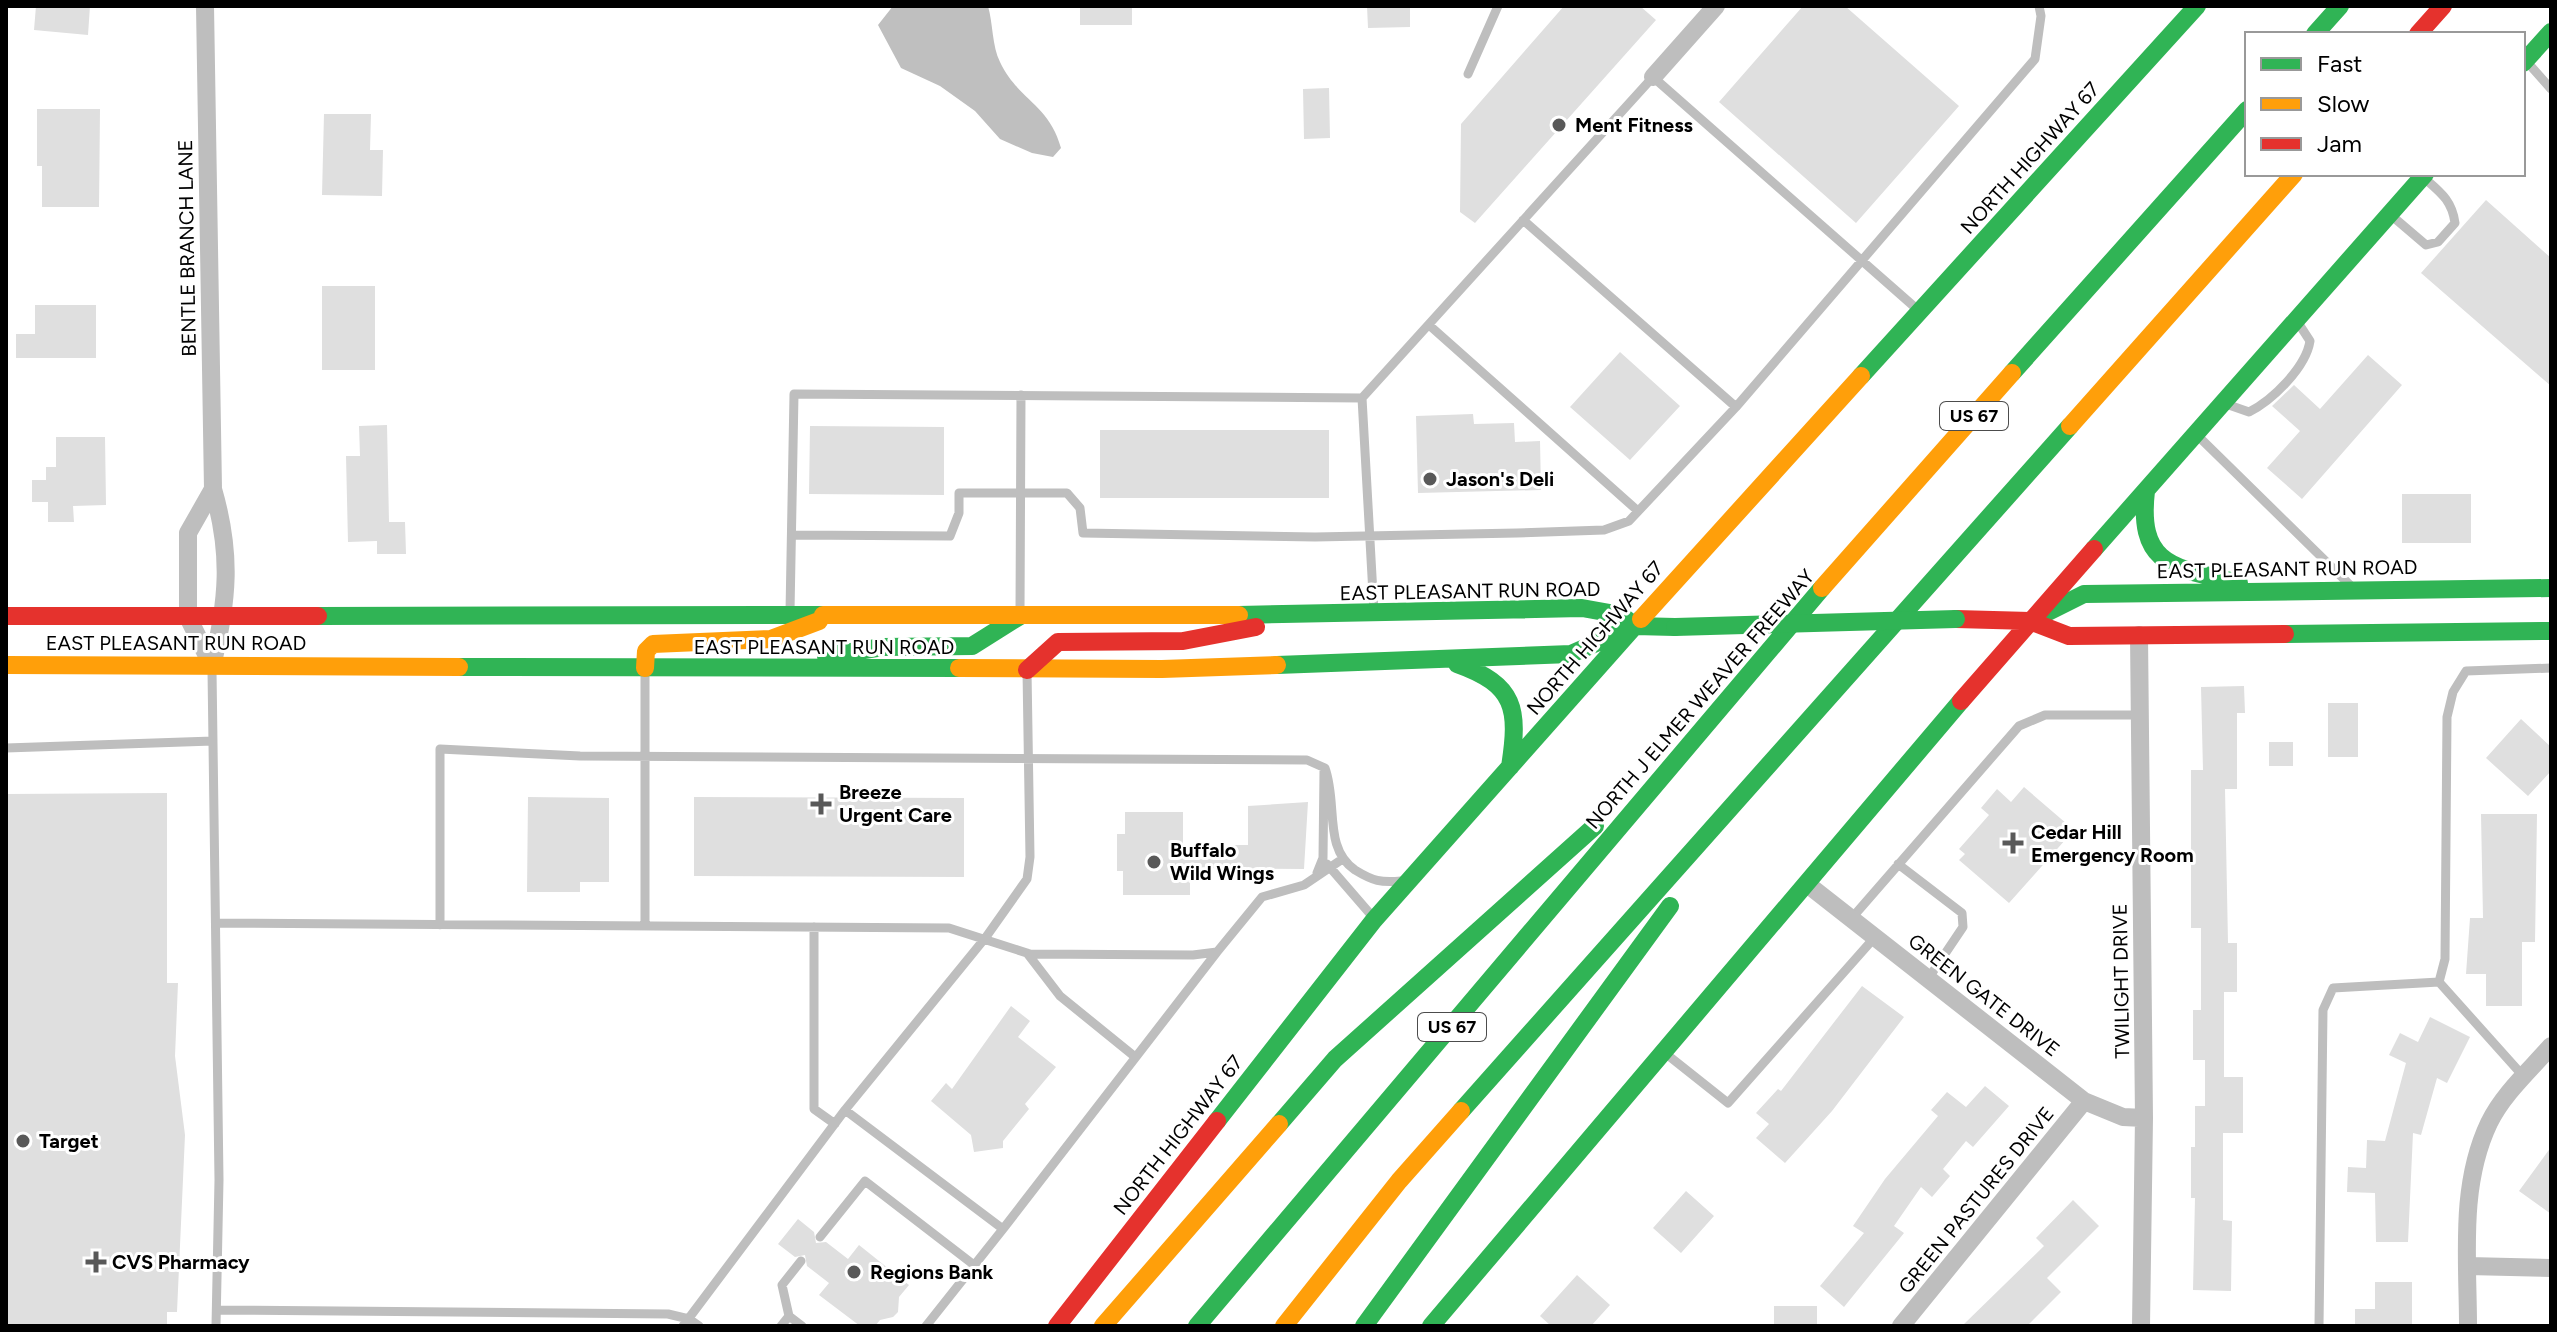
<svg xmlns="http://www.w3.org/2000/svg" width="2557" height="1332" viewBox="0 0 2557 1332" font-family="Figtree,sans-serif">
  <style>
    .water { fill: #bfbfbf }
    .building { fill: #dfdfdf }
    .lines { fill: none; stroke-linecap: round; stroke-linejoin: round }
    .lane { stroke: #bebebe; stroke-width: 9 }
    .street { stroke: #bebebe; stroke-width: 18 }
    .fast { stroke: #30b455; stroke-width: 18 }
    .slow { stroke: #ff9f0a; stroke-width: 18 }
    .jam { stroke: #e5322d; stroke-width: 18 }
    .fast-bridge { stroke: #30b455; stroke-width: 18 }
    .poi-dot { fill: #595959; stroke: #fff; stroke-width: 3 }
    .labels { text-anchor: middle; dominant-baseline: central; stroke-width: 6; stroke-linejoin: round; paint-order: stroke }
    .shield { fill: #fff; stroke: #4c4c4c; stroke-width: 2 }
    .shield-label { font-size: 18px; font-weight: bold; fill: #000 }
    .poi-label { font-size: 20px; font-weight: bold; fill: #000; stroke: #fff; text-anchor: start }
    .street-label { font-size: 20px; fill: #000; stroke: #fff }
  </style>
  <rect width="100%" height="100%" fill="#fff"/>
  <path class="water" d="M893 6H988C993 23 992 46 1000 62 1018 100 1049 104 1061 148L1053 157 1032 153 1000 139 975 111 940 86 901 68 878 25Z"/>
  <path class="building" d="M36 6H90L88 35 34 30Z
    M1080 6H1132V25H1080Z
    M1367 6H1410V27L1368 28Z
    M1564 6H1640L1656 20 1475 223 1460 212 1461 124Z
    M1803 6H1845L1959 106 1856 223 1719 102Z
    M1329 88 1330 138 1304 139 1303 89Z
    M37 109H100L99 207H42V166H37Z
    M324 114H371L370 150H383L382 196 322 195Z
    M2486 200 2551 258V386L2421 273Z
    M322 286H375V370H322Z
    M35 305H96V358H16V334H35Z
    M1620 352 1680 406 1630 460 1570 407Z
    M2368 355 2402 385 2302 499 2267 468 2300 431 2272 406 2294 385 2320 409Z
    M1473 414 1474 424 1514 423 1515 442 1540 441 1541 490 1418 493 1416 416Z
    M387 425 389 522H405L406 554H377V541L348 542 346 456H360L359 426Z
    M810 426 944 427V495L809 494Z
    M1100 430H1329V498H1100Z
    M56 437H105L106 505 73 506 74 522H48V502H32V480H46V467H56Z
    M2402 494H2471V543H2402Z
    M2244 686 2245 713H2237V789H2225L2228 943H2237V992H2224V1077H2243V1133H2223V1220L2232 1221 2231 1291 2193 1290 2195 1198H2191V1147H2195V1106H2205V1060H2193V1010H2201V928H2191V770H2203L2201 687Z
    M2328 703H2358V757H2328Z
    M2521 719 2551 747V771L2528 796 2486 758Z
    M2269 742H2293V766H2269Z
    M2024 787 2074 830 2009 903 1959 860 1965 854 1959 849 1989 815 1981 808 1997 789 2011 802Z
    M167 793V983H178L175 1056 185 1135 177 1312H167V1326H6V794Z
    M528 797 609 798V882H580V892H527Z
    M694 797 964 798V877L694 876Z
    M1308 802 1304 869 1190 868V895H1123V871H1117V834H1125V812H1183V845H1248V806Z
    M2481 814H2537L2535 942H2522V1006H2486V974H2466L2470 918H2483Z
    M1862 986 1904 1017 1832 1111 1785 1163 1756 1138 1769 1124 1756 1113 1778 1089 1781 1091Z
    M1011 1006 1030 1021 1018 1037 1056 1067 1025 1104 1029 1109 1003 1141V1148L974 1152 971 1135 931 1101 946 1083 952 1089Z
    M2430 1017 2470 1037 2447 1083 2437 1078 2421 1135 2413 1133 2408 1242H2376L2375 1193 2347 1192 2348 1167 2366 1168 2367 1140 2385 1141 2406 1063 2389 1055 2400 1033 2418 1042Z
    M1985 1086 2009 1106 1973 1147 1966 1141 1943 1169 1950 1176 1932 1197 1921 1187 1894 1226 1904 1233 1844 1307 1820 1286 1864 1233 1853 1226 1885 1179 1938 1116 1931 1110 1947 1092 1966 1107Z
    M2551 1147V1214L2519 1191Z
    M1686 1191 1714 1216 1681 1253 1653 1228Z
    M2073 1200 2099 1226 2047 1278 2061 1292 2027 1326H1962L2044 1246 2036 1238Z
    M798 1219 814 1232 816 1243 826 1242 848 1259 859 1245 909 1285 899 1297 898 1312 893 1317 880 1320 875 1326H860L819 1295 829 1283 807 1266 805 1255 795 1257 778 1244Z
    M1577 1275 1610 1305 1591 1326H1551L1540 1316Z
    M2375 1282H2412V1326H2355V1309H2375Z
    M1774 1306H1817V1326H1774Z"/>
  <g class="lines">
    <path class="lane" d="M2528 63 2551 89
      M1468 74 1498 6
      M2392 216 2426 245 2438 242 2455 223C2452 200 2440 192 2423 177
      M1523 220 1736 407
      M1429 325 1638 511
      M2226 404 2249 412C2273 400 2306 367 2310 341L2297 321
      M2198 436 2350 585
      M792 535 950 536 959 513V493H1067L1080 508 1083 533 1315 537 1517 533 1604 530 1629 521 1736 407 2035 59 2041 16 2039 6
      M790 612 794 394 1362 398
      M1020 612 1021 395
      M1374 612 1362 398 1653 77 1918 310
      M212 670 219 1180 216 1326
      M645 671V926
      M6 748 213 741
      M1327 864 1372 916
      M1898 864 1962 913 1963 927 1928 979
      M1317 873 1323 858 1324 771
      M1851 919 2019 726 2045 715H2140
      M217 923 949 928 1030 954 1193 955 1217 952 1262 897 1304 885 1341 860
      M440 925V749L580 756 1307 760 1325 768C1338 804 1323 848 1355 870 1373 881 1381 883 1401 881
      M814 927V1109L835 1124
      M1027 953 1060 996 1134 1056
      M2439 982 2445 959 2447 717 2453 692 2466 671 2551 668
      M1665 1053 1728 1103 1875 937
      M845 1110 1003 1229 926 1326
      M1003 1229 1217 952
      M820 1237 865 1181 974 1265
      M801 1261 782 1285 789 1316 802 1326
      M217 1310 668 1314 689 1319 699 1326
      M683 1326 845 1110 986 937 1027 879 1030 857 1027 671
      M781 1326 789 1316
      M2319 1326 2323 1010 2333 988 2439 982 2524 1077"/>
    <path class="street" d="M205 6 213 489C232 554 228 600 212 666
      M1653 77 1716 6
      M2139 635 2144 1118 2141 1326
      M212 666 188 617V533L213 489
      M1807 884 2084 1101 2123 1117 2144 1118
      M2468 1266 2551 1268
      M1901 1326 2084 1101
      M2468 1326C2468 1259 2459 1186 2489 1123 2503 1094 2530 1070 2551 1046"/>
    <path class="fast" d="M2315 34 2340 6
      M2523 63 2551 32
      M2012 373 2247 110
      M1861 376 2197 6
      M2146 491C2137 568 2177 568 2239 583
      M2094 549 2425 174
      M2044 614 2084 594 2551 588
      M1239 615 1582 608 1621 615 1635 626
      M318 616 823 615
      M2285 634 2551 631
      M826 656 883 647 972 646 1020 616
      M1457 664C1516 685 1519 709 1510 767
      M1277 665 1571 654 1635 626 1675 627
      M459 667 959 668
      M1461 1111 2070 426
      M1217 1121 1374 920 1641 619
      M1279 1124 1335 1059 1595 826
      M1197 1326 1822 588
      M1364 1326 1670 906
      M1431 1326 1961 701"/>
    <path class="slow" d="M2070 426 2294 174
      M1822 588 2012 373
      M823 615H1239
      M1641 619 1861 376
      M6 665 459 667
      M645 668 646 651 653 644 771 639 819 621
      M959 668 1162 669 1277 665
      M1103 1326 1279 1124
      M1284 1326 1399 1181 1461 1111"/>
    <path class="jam" d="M2418 34 2443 6
      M6 616H318
      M1956 619 2030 621 2069 636 2285 634
      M1027 670 1058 642 1183 641 1256 627
      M1961 701 2094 549
      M1057 1326 1217 1121"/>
    <path class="fast-bridge" d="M1675 627 1956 619"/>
  </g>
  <g class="poi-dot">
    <circle cx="1559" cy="125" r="8"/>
    <circle cx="1430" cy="479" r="8"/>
    <path d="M817 792h8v8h8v8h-8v8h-8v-8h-8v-8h8z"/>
    <path d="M2009 831h8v8h8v8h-8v8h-8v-8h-8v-8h8z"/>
    <circle cx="1154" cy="862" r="8"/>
    <circle cx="23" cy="1141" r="8"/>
    <path d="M92 1250h8v8h8v8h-8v8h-8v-8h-8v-8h8z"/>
    <circle cx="854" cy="1272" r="8"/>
  </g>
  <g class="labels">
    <g class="shield">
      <rect x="1940" y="402" width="68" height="28" rx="6"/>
      <rect x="1418" y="1013" width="68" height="28" rx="6"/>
    </g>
    <g class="shield-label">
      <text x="1974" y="416">US 67</text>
      <text x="1452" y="1027">US 67</text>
    </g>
    <g class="poi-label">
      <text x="1575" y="125">Ment Fitness</text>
      <text x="1446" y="479">Jason's Deli</text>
      <text x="839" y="792">Breeze<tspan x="839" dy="23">Urgent Care</tspan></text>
      <text x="2031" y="832">Cedar Hill<tspan x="2031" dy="23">Emergency Room</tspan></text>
      <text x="1170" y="850">Buffalo<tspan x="1170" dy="23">Wild Wings</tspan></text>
      <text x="39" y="1141">Target</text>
      <text x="112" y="1262">CVS Pharmacy</text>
      <text x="870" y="1272">Regions Bank</text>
    </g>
    <g class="street-label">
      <text transform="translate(2030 158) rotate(-48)">NORTH HIGHWAY 67</text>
      <text transform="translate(187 248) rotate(-91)">BENTLE BRANCH LANE</text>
      <text transform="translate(2287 569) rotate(-1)">EAST PLEASANT RUN ROAD</text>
      <text transform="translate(1470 591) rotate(-1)">EAST PLEASANT RUN ROAD</text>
      <text transform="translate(1595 638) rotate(-49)">NORTH HIGHWAY 67</text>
      <text x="176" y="643">EAST PLEASANT RUN ROAD</text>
      <text x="824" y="647">EAST PLEASANT RUN ROAD</text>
      <text transform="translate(1700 699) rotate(-49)">NORTH J ELMER WEAVER FREEWAY</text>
      <text transform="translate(2121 981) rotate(-91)">TWILIGHT DRIVE</text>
      <text transform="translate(1984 995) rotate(38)">GREEN GATE DRIVE</text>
      <text transform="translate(1178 1135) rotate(-52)">NORTH HIGHWAY 67</text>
      <text transform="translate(1976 1200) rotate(-51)">GREEN PASTURES DRIVE</text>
    </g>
  </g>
  <rect width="2557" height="1332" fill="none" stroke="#000000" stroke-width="16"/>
  <rect x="2245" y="32" width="280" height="144" fill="#ffffff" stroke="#999999" stroke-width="2"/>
  <rect x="2261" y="58" width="40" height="12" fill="#30b455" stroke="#999999" stroke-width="2"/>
  <text x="2317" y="72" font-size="24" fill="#000000">Fast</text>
  <rect x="2261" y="98" width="40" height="12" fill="#ff9f0a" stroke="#999999" stroke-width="2"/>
  <text x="2317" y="112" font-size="24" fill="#000000">Slow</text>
  <rect x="2261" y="138" width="40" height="12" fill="#e5322d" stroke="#999999" stroke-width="2"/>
  <text x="2317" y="152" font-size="24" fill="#000000">Jam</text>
</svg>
